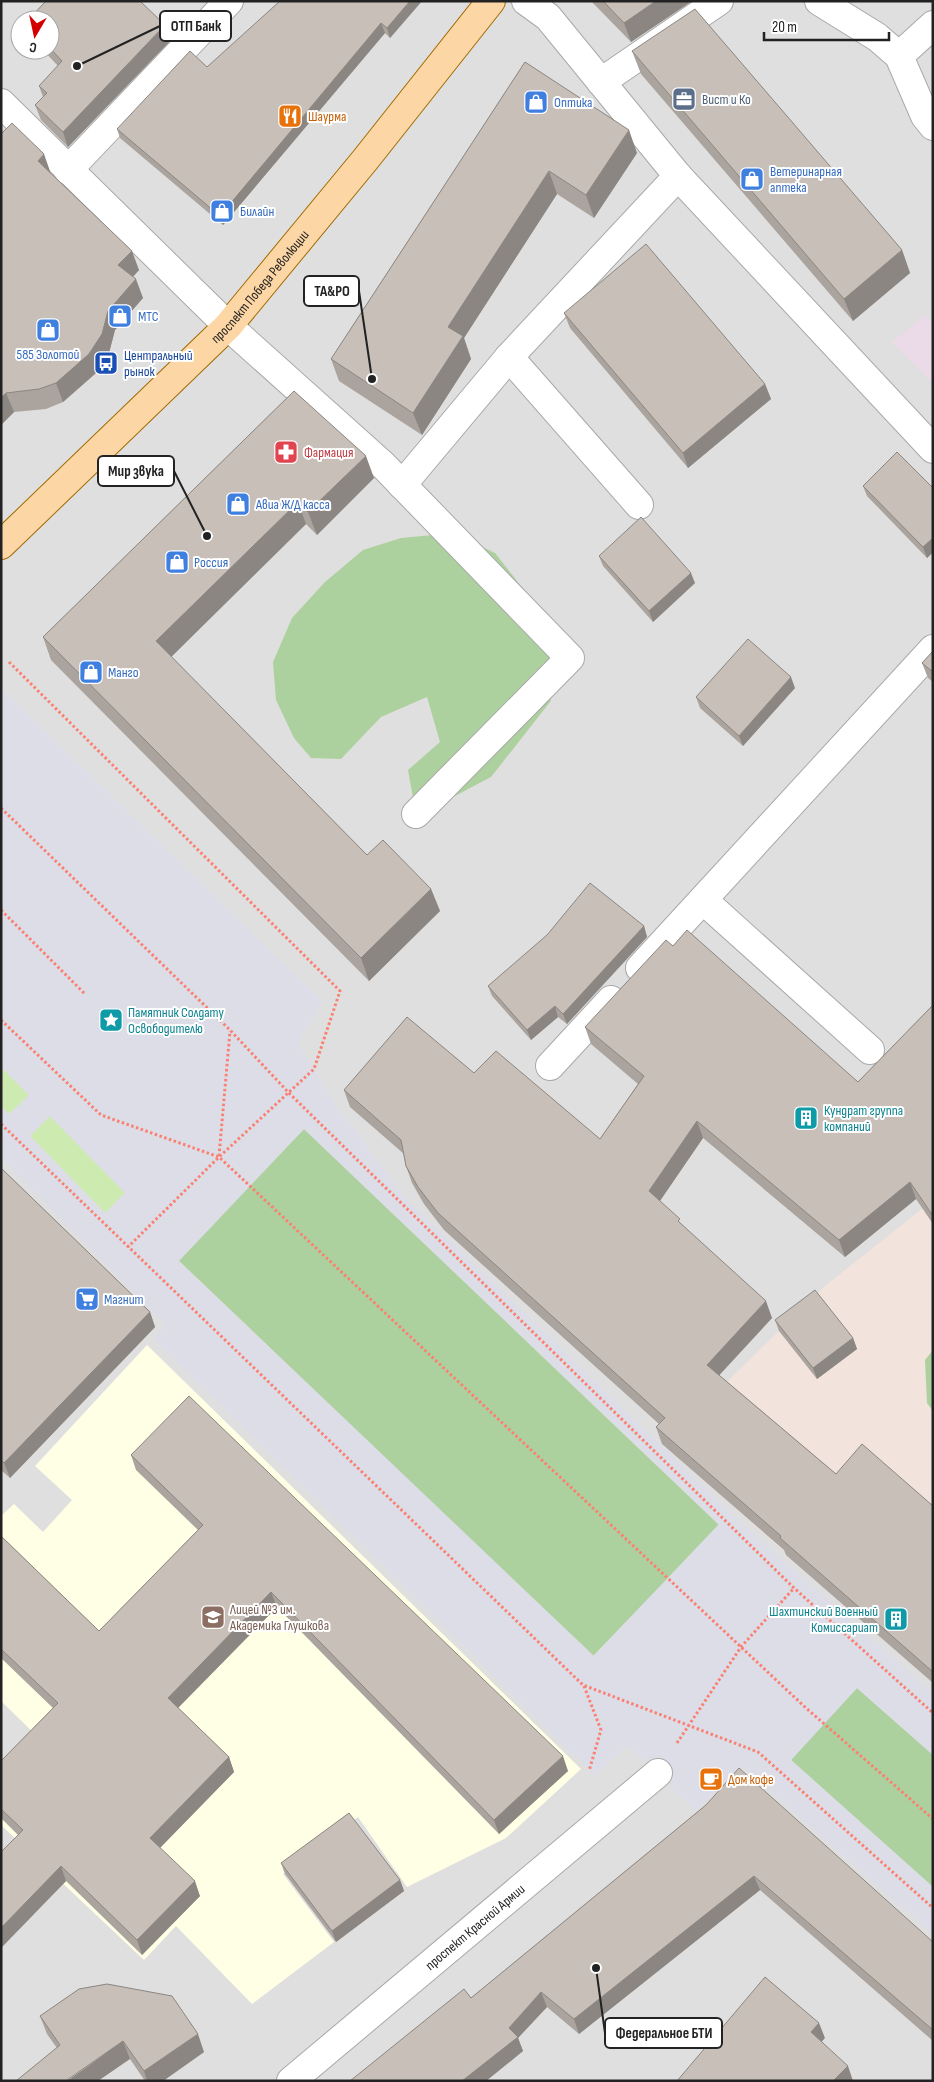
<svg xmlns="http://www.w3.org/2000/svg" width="934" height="2082" viewBox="0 0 934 2082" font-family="'Sofia Sans Condensed',sans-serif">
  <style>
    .residential { fill: #e0dfdf; fill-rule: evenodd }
    .industrial { fill: #ebdbe8 }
    .education { fill: #ffffe5 }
    .military { fill: #f3e3dd }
    .grass { fill: #cdebb0 }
    .forest { fill: #add19e }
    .plaza { fill: #dddde8; fill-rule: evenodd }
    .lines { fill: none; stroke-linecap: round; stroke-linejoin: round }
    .minor-casing { stroke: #a9a9a9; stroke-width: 30 }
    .major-casing { stroke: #a06b00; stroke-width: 30 }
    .path { stroke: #fa8072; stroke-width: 3; stroke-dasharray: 2.5 2.5; stroke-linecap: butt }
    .minor { stroke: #fff; stroke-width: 28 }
    .major { stroke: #fcd6a4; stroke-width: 28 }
    .wall { fill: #aba49e }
    .shaded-wall { fill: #8b8681 }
    .building { fill: #c7bfb8; stroke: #8b8681 }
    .labels { text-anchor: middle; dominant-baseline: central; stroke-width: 4; stroke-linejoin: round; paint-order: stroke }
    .service-label { font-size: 14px; fill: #4e5e75; stroke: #fff; text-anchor: start }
    .shop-label { font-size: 14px; fill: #366cbe; stroke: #fff; text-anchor: start }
    .food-label { font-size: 14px; fill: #c56008; stroke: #fff; text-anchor: start }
    .street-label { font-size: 14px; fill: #222; stroke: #fff }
    .transit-label { font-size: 14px; fill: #164399; stroke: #fff; text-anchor: start }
    .health-label { font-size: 14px; fill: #be3a42; stroke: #fff; text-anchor: start }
    .culture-label { font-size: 14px; fill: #0d838f; stroke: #fff; text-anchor: start }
    .education-label { font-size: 14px; fill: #785e54; stroke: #fff; text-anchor: start }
    .leader { fill: none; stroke: #222; stroke-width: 2 }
    .callout-dot { fill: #222; stroke: #fff; stroke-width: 2 }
    .callout { fill: #fff; stroke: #222; stroke-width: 2 }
    .callout-label { font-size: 15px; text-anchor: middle; font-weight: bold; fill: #222 }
  </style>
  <rect width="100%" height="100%" fill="#f2efe9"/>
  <path class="residential" d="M1 1H933V2081H1ZM20 20H50V50H20Z"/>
  <path class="industrial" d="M926 315 933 323V383L892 342Z"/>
  <path class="education" d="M147 1345 581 1769 506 1838 407 1887 358 1817 283 1874 334 1942 252 2004 176 1926 144 1960 1 1825V1779L39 1738 1 1701V1516L14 1504 43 1532 72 1500 35 1466Z"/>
  <path class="military" d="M933 1200V1683L663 1444 825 1286Z"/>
  <path class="grass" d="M1 1067 29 1095 9 1115 1 1107Z
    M50 1116 125 1193 105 1213 30 1136Z"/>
  <path class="forest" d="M454 533 495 553 517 581 563 667 550 702 491 777 419 815 416 814 408 770 440 742 427 697 381 717 341 759 311 758 294 738 276 700 273 662 292 618 325 582 363 550 401 538Z
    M304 1129 719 1525 593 1656 178 1260Z
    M933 1350V1411L927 1403 925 1360Z
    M857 1688 933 1755V1887L791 1760Z"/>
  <path class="plaza" d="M1 688 323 1002 297 1042 331 1098 403 1195 734 1516 933 1693V1755L857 1688 791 1760 933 1887V1934L743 1768 695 1811 628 1745 595 1776 153 1338 166 1326 1 1158V1107L9 1114 29 1095 1 1067ZM50 1116 125 1193 105 1213 30 1136ZM304 1129 719 1524 594 1656 179 1261Z"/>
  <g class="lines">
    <g class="minor-casing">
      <g id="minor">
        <path d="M526 1 548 17 678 176 933 449"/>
        <path d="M819 1 877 37 899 56 925 116 933 126"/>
        <path d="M899 56 933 25"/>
        <path d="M601 82 719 1"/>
        <path d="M1 103 228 326 383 465 570 658 416 814"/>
        <path d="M68 170 229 1"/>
        <path d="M509 357 639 505"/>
        <path d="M402 485 509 357 678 176"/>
        <path d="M703 900 870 1050"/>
        <path d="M640 968 933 649"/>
        <path d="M550 1066 611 1000"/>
        <path id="s1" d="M291 2081 658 1773"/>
      </g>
    </g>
    <g class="major-casing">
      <g id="major">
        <path id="s2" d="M1 545 228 326 365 160 491 1"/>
      </g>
    </g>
    <path class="path" d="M9 662 340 991 314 1069 219 1157 128 1247
      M1 808 230 1030 289 1093 794 1588 933 1713
      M1 910 85 994
      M1 1020 101 1115 219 1157 806 1708 933 1819
      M1 1124 583 1685 758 1752 933 1908
      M219 1156 230 1031
      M584 1686 601 1730 589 1771
      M677 1743 741 1647 794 1588"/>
    <use href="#minor" class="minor"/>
    <use href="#major" class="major"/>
  </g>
  <path class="wall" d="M422 1 390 38 385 33 223 225 120 138 117 129 207 67Z
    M591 1H692L631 42Z
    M50 20 171 40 68 147 41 120 35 105 43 97 39 86 58 66 43 50H50Z
    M632 51 902 250 910 273 853 321 641 74Z
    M525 62 637 153 594 218 557 194 464 338 471 359 422 435 339 381 331 359Z
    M1 134 50 172 139 270 133 277 143 298 115 330 109 353 96 373 63 402 46 409 14 412 1 425Z
    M564 313 765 384 771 399 688 468 570 328Z
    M294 391 374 478 317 535 306 524 171 657 367 855 431 889 440 911 369 981 51 660 43 637Z
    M863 486 933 488V552L927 558 867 496Z
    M599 556 695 583 653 622 603 566Z
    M933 651V682L928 678 922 663Z
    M795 688 743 746 700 708 696 697Z
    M644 926 647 937 567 1024 558 1017 531 1040 492 996 488 986Z
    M673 946 858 1082 933 1005V1224L916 1199 845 1257 703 1138 660 1201 682 1225 772 1318 719 1375 836 1474 933 1506V1683L786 1555 784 1550 662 1444 656 1427 659 1424 444 1230 424 1204 412 1183 406 1166 404 1154 350 1107 344 1090 474 1073 600 1139 638 1084 591 1044 585 1027Z
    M1 1168 150 1312 155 1327 10 1478 1 1470Z
    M775 1320 853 1338 857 1349 817 1379 779 1331Z
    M131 1455 568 1771 499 1834 277 1607 178 1708 229 1757 234 1772 160 1848 200 1896 142 1955 66 1881 1 1948V1852L18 1835 1 1818V1761L53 1708 1 1658V1536L99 1631 198 1530 136 1470Z
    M706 1805 933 1942V2041L760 1890 579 2034 547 2007 518 2038 523 2051 486 2081H350L471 1998Z
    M281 1863 400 1880 404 1891 336 1942 285 1874Z
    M40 2016 204 2052 163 2081H145L130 2059 57 2048 47 2034Z"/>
  <path class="shaded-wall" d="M410 1H422L390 38 387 28Z
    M656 1H692L631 42 624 23Z
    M381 23 385 33 223 225 220 216Z
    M165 25 171 40 68 147 63 132Z
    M629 130 637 153 594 218 586 195Z
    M44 154 51 174 38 161Z
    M549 171 557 194 464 338 471 359 422 435 413 413 448 327Z
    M902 250 910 273 853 321 844 299Z
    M132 251 139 270 125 285 118 265Z
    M136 279 143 298 115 330 109 353 96 373 63 402 56 383 108 311Z
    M765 384 771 399 688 468 683 453Z
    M6 393 14 412 1 425V398Z
    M366 456 374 478 317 535 308 512Z
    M298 502 306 524 164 664 156 641Z
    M933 538V552L927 558 923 547Z
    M691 573 695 583 653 622 649 611Z
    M791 677 795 688 743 746 739 736Z
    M431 889 440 911 369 981 361 958Z
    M644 926 647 937 567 1024 563 1014Z
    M555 1006 558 1017 531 1040 527 1030Z
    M697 1121 703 1138 655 1208 649 1191Z
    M910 1182 916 1199 845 1257 839 1240Z
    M766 1301 772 1318 713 1382 707 1365Z
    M150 1312 155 1327 10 1478 4 1463Z
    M853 1338 857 1349 817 1379 813 1368Z
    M271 1592 277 1607 173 1713 168 1698Z
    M563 1756 568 1771 499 1834 494 1820Z
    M229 1757 234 1772 155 1853 150 1838Z
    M61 1866 66 1881 1 1948V1928Z
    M754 1876 760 1890 579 2034 574 2019Z
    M400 1880 404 1891 336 1942 332 1931Z
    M195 1881 200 1896 142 1955 137 1940Z
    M541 1992 547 2007 518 2038 523 2051 486 2081H462Z
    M819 2023 825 2038 817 2047 811 2032Z
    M198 2034 204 2052 163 2081H147L144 2071Z
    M123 2041 130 2059 98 2081H67Z
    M848 2066 853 2081H833Z"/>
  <path class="building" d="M46 1H140L165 25 63 132 35 105 47 93 39 86 62 61 50 48V20H28Z
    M280 1H410L387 28 381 23 220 216 117 129 190 51 207 67Z
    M603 1H656L624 23Z
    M695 9 902 250 844 299 632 51Z
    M525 62 629 130 586 195 549 171 448 327 463 336 413 413 331 359Z
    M12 123 44 154 38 161 132 251 118 265 136 279 108 311 102 334 89 354 56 383 39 389 6 393 1 398V134Z
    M646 244 765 384 683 453 564 313Z
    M294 391 366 456 308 512 298 502 156 641 367 855 383 840 431 889 361 958 43 637Z
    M897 452 933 488V538L923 547 863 486Z
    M641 517 691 573 649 611 599 556Z
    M748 639 791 677 739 736 696 697Z
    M933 651V672L922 663Z
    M590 883 644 926 563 1014 555 1006 527 1030 488 986 547 935Z
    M687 930 858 1082 933 1005V1216L910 1182 839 1240 697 1121 649 1191 680 1219 678 1221 766 1301 707 1365 836 1474 862 1444 933 1506V1672L780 1538 781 1536 656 1427 665 1418 438 1213 418 1187 406 1166 401 1140 344 1090 407 1017 474 1073 496 1051 600 1139 644 1076 585 1027 666 940 673 946Z
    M1 1168 150 1312 4 1463 1 1460Z
    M815 1290 853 1338 813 1368 775 1320Z
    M189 1396 563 1756 494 1820 271 1592 168 1698 229 1757 150 1838 195 1881 137 1940 61 1866 1 1928V1852L23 1830 1 1809V1761L58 1703 1 1649V1536L99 1631 203 1525 131 1455Z
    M739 1768 933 1942V2030L754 1876 574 2019 541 1992 509 2028 518 2037 462 2081H350L464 1989 471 1998 706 1805Z
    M349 1813 400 1880 332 1931 281 1863Z
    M765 1977 819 2023 811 2032 848 2066 833 2081H677Z
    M107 1984 172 1996 198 2034 144 2071 123 2041 67 2080V2081H16L60 2045 40 2016 79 1989Z"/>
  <defs>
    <g id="office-square" transform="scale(1.25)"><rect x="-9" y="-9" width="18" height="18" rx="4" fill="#5c6f8a" stroke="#fff"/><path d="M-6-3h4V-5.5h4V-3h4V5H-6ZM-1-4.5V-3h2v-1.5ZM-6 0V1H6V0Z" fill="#fff"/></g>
    <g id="shop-square" transform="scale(1.25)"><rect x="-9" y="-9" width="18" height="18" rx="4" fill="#3f7fe0" stroke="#fff"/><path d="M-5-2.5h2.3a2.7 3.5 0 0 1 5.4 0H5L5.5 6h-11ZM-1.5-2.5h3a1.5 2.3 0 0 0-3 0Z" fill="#fff"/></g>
    <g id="restaurant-square" transform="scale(1.25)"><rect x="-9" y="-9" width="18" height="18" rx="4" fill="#e8710a" stroke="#fff"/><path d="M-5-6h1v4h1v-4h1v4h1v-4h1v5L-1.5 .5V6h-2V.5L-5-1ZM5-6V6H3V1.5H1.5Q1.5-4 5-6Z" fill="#fff"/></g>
    <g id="bus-square" transform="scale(1.25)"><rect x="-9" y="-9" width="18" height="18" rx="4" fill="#1a4fb4" stroke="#fff"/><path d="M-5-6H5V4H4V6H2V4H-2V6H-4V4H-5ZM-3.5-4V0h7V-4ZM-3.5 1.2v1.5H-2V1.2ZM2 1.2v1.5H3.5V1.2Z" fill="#fff"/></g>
    <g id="pharmacy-square" transform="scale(1.25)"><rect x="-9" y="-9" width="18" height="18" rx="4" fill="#e0444e" stroke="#fff"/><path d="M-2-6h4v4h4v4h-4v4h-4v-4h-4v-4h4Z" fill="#fff"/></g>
    <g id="sight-square" transform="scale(1.25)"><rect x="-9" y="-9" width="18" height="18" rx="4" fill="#0f9aa8" stroke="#fff"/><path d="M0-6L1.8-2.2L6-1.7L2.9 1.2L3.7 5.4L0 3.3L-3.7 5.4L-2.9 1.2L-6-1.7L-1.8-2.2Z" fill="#fff"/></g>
    <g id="building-square" transform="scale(1.25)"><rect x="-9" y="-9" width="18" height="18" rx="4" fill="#0f9aa8" stroke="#fff"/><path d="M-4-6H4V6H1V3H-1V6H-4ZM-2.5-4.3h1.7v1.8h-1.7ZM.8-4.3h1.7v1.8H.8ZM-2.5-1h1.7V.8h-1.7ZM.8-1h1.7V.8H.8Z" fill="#fff"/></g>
    <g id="supermarket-square" transform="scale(1.25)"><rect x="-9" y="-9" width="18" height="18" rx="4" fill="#3f7fe0" stroke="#fff"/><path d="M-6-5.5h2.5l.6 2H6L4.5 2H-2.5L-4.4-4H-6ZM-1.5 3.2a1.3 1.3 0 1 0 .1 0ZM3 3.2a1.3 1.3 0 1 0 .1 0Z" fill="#fff"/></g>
    <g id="school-square" transform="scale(1.25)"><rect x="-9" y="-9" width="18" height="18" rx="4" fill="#8d6e63" stroke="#fff"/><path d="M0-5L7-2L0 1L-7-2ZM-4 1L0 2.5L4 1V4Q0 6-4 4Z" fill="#fff"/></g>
    <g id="cafe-square" transform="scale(1.25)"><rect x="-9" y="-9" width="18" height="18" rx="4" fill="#e8710a" stroke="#fff"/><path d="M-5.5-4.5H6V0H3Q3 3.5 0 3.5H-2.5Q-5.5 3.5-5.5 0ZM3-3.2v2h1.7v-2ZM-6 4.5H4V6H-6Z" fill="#fff"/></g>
  </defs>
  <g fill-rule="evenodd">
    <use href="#office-square" x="684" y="99"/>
    <use href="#shop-square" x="536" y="102"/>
    <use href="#restaurant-square" x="290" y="116"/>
    <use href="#shop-square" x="752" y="179"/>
    <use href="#shop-square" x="222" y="211"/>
    <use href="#shop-square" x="120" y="316"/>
    <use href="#shop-square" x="48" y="330"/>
    <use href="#bus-square" x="106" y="363"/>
    <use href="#pharmacy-square" x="286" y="452"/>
    <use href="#shop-square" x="238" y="504"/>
    <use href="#shop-square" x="177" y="562"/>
    <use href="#shop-square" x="91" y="672"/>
    <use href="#sight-square" x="111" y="1020"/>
    <use href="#building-square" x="806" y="1118"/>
    <use href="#supermarket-square" x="87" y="1299"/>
    <use href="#school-square" x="213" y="1617"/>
    <use href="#building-square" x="896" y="1619"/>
    <use href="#cafe-square" x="711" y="1779"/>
  </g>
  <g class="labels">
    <g class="service-label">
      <text x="702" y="99">Вист и Ко</text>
    </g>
    <g class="shop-label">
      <text x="554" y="102">Оптика</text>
      <text x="770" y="171">Ветеринарная<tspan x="770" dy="16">аптека</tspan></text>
      <text x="240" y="211">Билайн</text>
      <text x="138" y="316">МТС</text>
      <text x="48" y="354" text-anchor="middle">585 Золотой</text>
      <text x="256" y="504">Авиа Ж/Д касса</text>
      <text x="194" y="562">Россия</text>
      <text x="108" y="672">Манго</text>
      <text x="104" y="1299">Магнит</text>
    </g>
    <g class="food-label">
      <text x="308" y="116">Шаурма</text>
      <text x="728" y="1779">Дом кофе</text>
    </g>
    <g class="street-label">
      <text stroke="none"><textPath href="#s2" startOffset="366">проспект Победа Революции</textPath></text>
      <text stroke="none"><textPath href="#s1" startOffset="240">проспект Красной Армии</textPath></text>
    </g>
    <g class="transit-label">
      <text x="124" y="355">Центральный<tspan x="124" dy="16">рынок</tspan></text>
    </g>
    <g class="health-label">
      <text x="304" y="452">Фармация</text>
    </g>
    <g class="culture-label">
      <text x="128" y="1012">Памятник Солдату<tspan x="128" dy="16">Освободителю</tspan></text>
      <text x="824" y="1110">Кундрат группа<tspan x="824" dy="16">компаний</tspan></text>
      <text x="878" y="1611" text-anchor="end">Шахтинский Военный<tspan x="878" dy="16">Комиссариат</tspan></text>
    </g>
    <g class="education-label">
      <text x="230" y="1609">Лицей №3 им.<tspan x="230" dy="16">Академика Глушкова</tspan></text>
    </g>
  </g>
  <path class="leader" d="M77 66L160 26M372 379L359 291M207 536L174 471M596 1968L605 2033"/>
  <g class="callout-dot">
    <circle cx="77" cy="66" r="5"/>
    <circle cx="372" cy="379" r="5"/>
    <circle cx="207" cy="536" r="5"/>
    <circle cx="596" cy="1968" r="5"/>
  </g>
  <g class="callout">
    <rect x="160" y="11" width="71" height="30" rx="5"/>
    <rect x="304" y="276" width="55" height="30" rx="5"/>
    <rect x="98" y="456" width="76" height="30" rx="5"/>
    <rect x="605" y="2018" width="117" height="30" rx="5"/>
  </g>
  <g class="callout-label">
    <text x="196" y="31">ОТП Банк</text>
    <text x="332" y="296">ТА&amp;РО</text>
    <text x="136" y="476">Мир звука</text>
    <text x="664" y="2038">Федеральное БТИ</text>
  </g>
  <rect width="934" height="2082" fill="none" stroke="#222222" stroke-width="5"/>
  <g transform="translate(35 35) rotate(189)"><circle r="24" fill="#ffffff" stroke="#a7a7a7"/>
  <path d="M0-4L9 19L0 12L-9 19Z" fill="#d40000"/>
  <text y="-8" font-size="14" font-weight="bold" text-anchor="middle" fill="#222222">С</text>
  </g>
  <path d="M764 32v8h125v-8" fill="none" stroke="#222222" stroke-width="2.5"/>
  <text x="772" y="32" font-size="15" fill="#222222" stroke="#ffffff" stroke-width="4" paint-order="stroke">20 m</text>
</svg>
